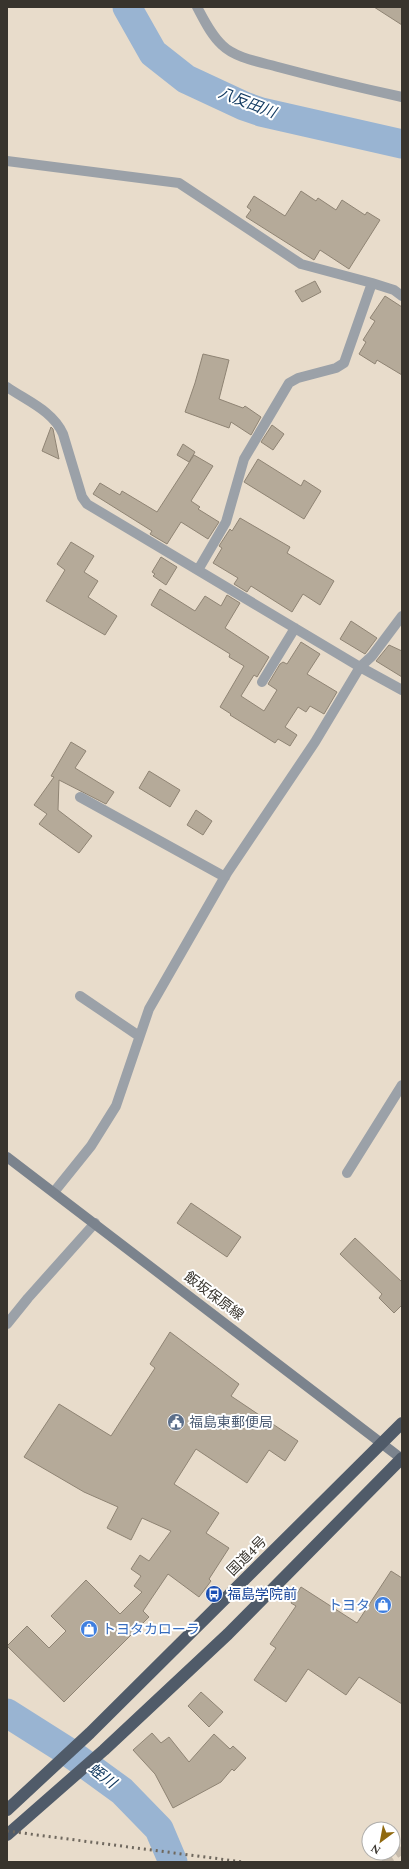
<svg xmlns="http://www.w3.org/2000/svg" width="409" height="1869" viewBox="0 0 409 1869" font-family="Spectral,'Noto Sans JP',serif">
  <style>
    .lines { fill: none; stroke-linecap: round; stroke-linejoin: round }
    .river { stroke: #99b4d2; stroke-width: 29 }
    .building { fill: #b5aa99; stroke: #8f8474 }
    .secondary-tunnel { stroke: #c5baab; stroke-width: 10; stroke-dasharray: 10 5; stroke-linecap: butt }
    .street { stroke: #9ba1a8; stroke-width: 10 }
    .secondary { stroke: #7b838d; stroke-width: 10 }
    .highway { stroke: #505b69; stroke-width: 12 }
    .rail { stroke: #6f685e; stroke-width: 3; stroke-dasharray: 2 4; stroke-linecap: butt }
    .labels { text-anchor: middle; dominant-baseline: central; stroke-width: 4; stroke-linejoin: round; paint-order: stroke }
    .street-label { font-size: 14px; fill: #38342d; stroke: #fff }
    .service-label { font-size: 14px; fill: #4e5e75; stroke: #fff; text-anchor: start }
    .transit-label { font-size: 14px; fill: #164399; stroke: #fff; text-anchor: start }
    .shop-label { font-size: 14px; fill: #366cbe; stroke: #fff; text-anchor: end }
    .water-label { font-size: 15px; font-style: italic; fill: #123a61; stroke: #fff }
  </style>
  <rect width="100%" height="100%" fill="#e8dccb"/>
  <g class="lines">
    <path class="river" d="M127 7 153 53 186 79 244 106 261 112 402 144
      M7 1713 67 1751 122 1791 159 1829 173 1862"/>
  </g>
  <path class="building" d="M374 7H402V25Z
    M301 191 316 201 318 198 336 210 342 200 365 215 367 212 380 220 349 269 320 250 314 260 246 217 251 210 247 207 254 196 285 216Z
    M315 281 321 292 302 302 295 291Z
    M385 296 402 307V375L377 360 375 364 359 354 366 342 363 340 375 321 370 318Z
    M203 354 229 360 219 399 243 408 245 406 261 417 251 435 231 422 229 428 185 412 195 383Z
    M272 425 284 434 273 450 261 442Z
    M51 427 53 429 59 459 42 451Z
    M183 444 195 452 189 462 177 455Z
    M194 455 213 466 191 501 200 507 198 509 219 522 208 539 181 522 167 544 150 534 152 531 93 494 100 483 120 495 122 491 157 512Z
    M258 459 301 486 304 480 321 491 304 519 244 482Z
    M240 518 290 547 287 553 334 581 320 605 303 594 292 612 251 586 247 592 234 584 238 578 213 563 222 548 219 546 230 529 232 531Z
    M71 542 94 556 84 572 98 581 88 597 117 616 105 635 46 601 65 570 57 564Z
    M161 557 177 567 166 585 153 576 155 574 152 572Z
    M160 589 195 611 205 596 221 606 227 595 240 603 225 628 269 657 257 677 254 675 241 696 264 711 277 690 268 684 280 664 283 662 287 664 301 642 320 654 307 674 337 692 324 714 310 706 306 712 298 707 285 727 297 735 290 746 278 739 275 743 230 715 231 714 220 707 244 666 229 657 230 654 151 605Z
    M351 621 377 638 365 654 340 639Z
    M389 645 402 651V677L376 661Z
    M71 742 86 751 75 768 114 792 106 804 59 780 58 810 92 836 79 853 39 824 47 814 34 805 54 777 51 776Z
    M149 771 180 790 170 807 139 788Z
    M196 810 212 821 203 835 187 825Z
    M191 1203 241 1237 227 1257 177 1223Z
    M355 1238 402 1282V1305L394 1313 379 1298 382 1294 340 1254Z
    M170 1332 239 1384 231 1396 298 1441 285 1461 269 1450 247 1483 196 1449 174 1484 219 1513 206 1533 229 1548 209 1579 211 1581 199 1597 168 1574 143 1611 149 1617 64 1702 7 1646 27 1626 49 1648 66 1631 51 1616 86 1580 120 1614 142 1592 134 1586 141 1576 131 1569 140 1555 149 1561 171 1531 142 1518 131 1540 107 1528 118 1507 84 1492 24 1457 59 1404 111 1436 155 1368 150 1364Z
    M391 1571 402 1578V1704L359 1677 346 1695 308 1669 286 1702 254 1680 276 1648 270 1644 296 1606 291 1603 301 1587 357 1623Z
    M201 1692 223 1712 209 1727 188 1706Z
    M152 1733 161 1743 169 1737 189 1762 214 1734 230 1749 233 1746 246 1758 234 1771 232 1769 221 1782 173 1808 155 1774 133 1750Z"/>
  <g class="lines">
    <path class="secondary-tunnel" d="M383 1862 402 1849"/>
    <path class="street" d="M197 7C204 20 211 35 222 45 235 58 260 62 278 67 319 78 361 88 402 97
      M7 161 179 183 301 264 372 283 394 290 402 296
      M7 387C27 401 53 411 63 434L82 497 87 504 360 667 402 690
      M198 570 226 522 244 459 289 383 298 378 336 368 344 363 372 283
      M262 682 295 628
      M80 797 225 877
      M80 996 139 1036
      M347 1173 402 1085
      M54 1192 91 1146 116 1106 149 1009 227 873 315 742 360 667 372 656 402 616
      M7 1324 28 1298 95 1223"/>
    <path class="secondary" d="M7 1157 402 1459"/>
    <path class="highway" d="M7 1810 90 1733 402 1423
      M7 1835 104 1750 228 1634 402 1458"/>
    <path class="rail" d="M7 1831 243 1862"/>
  </g>
  <defs>
    <g id="civic-disc" transform="scale(0.9)"><circle r="9.5" fill="#5c6f8a" stroke="#fff"/><path d="M-.6-6.5H3V-4.5H.6V-3L4-1V1h2V6H-6V1h2V-1L-.6-3ZM-1.2 2.5V6h2.4V2.5Z" fill="#fff"/></g>
    <g id="bus-disc" transform="scale(0.9)"><circle r="9.5" fill="#1a4fb4" stroke="#fff"/><path d="M-5-6H5V4H4V6H2V4H-2V6H-4V4H-5ZM-3.5-4V0h7V-4ZM-3.5 1.2v1.5H-2V1.2ZM2 1.2v1.5H3.5V1.2Z" fill="#fff"/></g>
    <g id="shop-disc" transform="scale(0.9)"><circle r="9.5" fill="#3f7fe0" stroke="#fff"/><path d="M-5-2.5h2.3a2.7 3.5 0 0 1 5.4 0H5L5.5 6h-11ZM-1.5-2.5h3a1.5 2.3 0 0 0-3 0Z" fill="#fff"/></g>
  </defs>
  <g fill-rule="evenodd">
    <use href="#civic-disc" x="176" y="1422"/>
    <use href="#bus-disc" x="214" y="1594"/>
    <use href="#shop-disc" x="383" y="1605"/>
    <use href="#shop-disc" x="89" y="1629"/>
  </g>
  <g class="labels">
    <g class="street-label">
      <text transform="translate(214 1296) rotate(37)">飯坂保原線</text>
      <text transform="translate(247 1556) rotate(-45)">国道4号</text>
    </g>
    <g class="service-label">
      <text x="189" y="1422">福島東郵便局</text>
    </g>
    <g class="transit-label">
      <text x="227" y="1594">福島学院前</text>
    </g>
    <g class="shop-label">
      <text x="370" y="1605">トヨタ</text>
      <text x="102" y="1629" text-anchor="start">トヨタカローラ</text>
    </g>
    <g class="water-label">
      <text transform="translate(247 103) rotate(21)">八反田川</text>
      <text transform="translate(102 1776) rotate(36)">蛭川</text>
    </g>
  </g>
  <rect width="409" height="1869" fill="none" stroke="#38342d" stroke-width="16"/>
  <g transform="translate(381 1841) rotate(212)"><circle r="19" fill="#ffffff" stroke="#afaeab"/>
  <path d="M0-3L7 15L0 10L-7 15Z" fill="#90690f"/>
  <text y="-6" font-size="11" font-weight="bold" text-anchor="middle" fill="#38342d">N</text>
  </g>
</svg>
